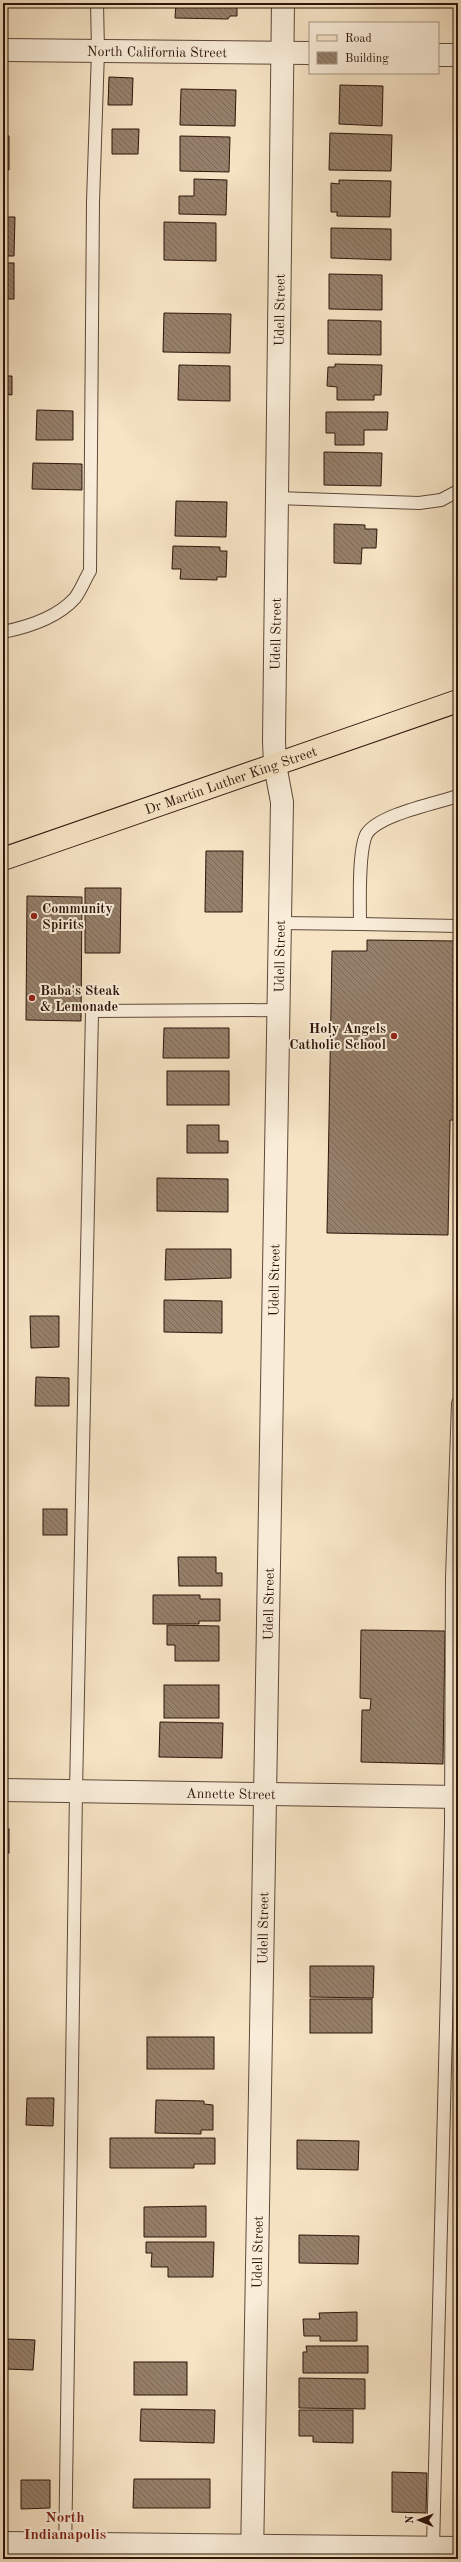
<svg xmlns="http://www.w3.org/2000/svg" width="461" height="2562" viewBox="0 0 461 2562" font-family="'Old Standard TT',serif">
  <style>
    .building { fill: url(#building-back-hatch); stroke: #2d140a }
    .lines { fill: none; stroke-linecap: round; stroke-linejoin: round }
    .service-casing { stroke: #5f4839; stroke-width: 14 }
    .minor-casing { stroke: #5f4839; stroke-width: 24 }
    .primary-casing { stroke: #2d140a; stroke-width: 24 }
    .service { stroke: #f9edd9; stroke-width: 12 }
    .minor { stroke: #f9edd9; stroke-width: 22 }
    .primary { stroke: #f6e4c5; stroke-width: 22 }
    .poi-dot { fill: #8f2418; stroke: #f9edd9; stroke-width: 1.5 }
    .labels { text-anchor: middle; stroke-width: 4; stroke-linejoin: round; paint-order: stroke }
    .street-label { font-size: 14px; fill: #2d140a; stroke: #f9edd9 }
    .poi-label { font-size: 14px; font-weight: bold; fill: #2d140a; stroke: #f9edd9; text-anchor: start }
    .neighbourhood-label { font-size: 15px; font-weight: bold; fill: #7a1f14; stroke: #f9edd9 }
  </style>
  <defs>
    <pattern id="building-back-hatch" width="6" height="6" patternUnits="userSpaceOnUse"><rect width="6" height="6" fill="#96806b"/><path d="M-1 5l2 2M0 0l6 6M5-1l2 2" fill="none" stroke="#7b6856"/></pattern>
  </defs>
  <rect width="100%" height="100%" fill="#f6e4c5"/>
  <filter id="stains"><feTurbulence type="fractalNoise" baseFrequency=".005" numOctaves="4"/><feColorMatrix values="0 0 0 0 .2 0 0 0 0 .09 0 0 0 0 .02 0 0 0 .5 -.17"/></filter>
  <radialGradient id="worn" r=".72"><stop offset=".6" stop-color="#630" stop-opacity="0"/><stop offset="1" stop-color="#630" stop-opacity=".3"/></radialGradient>
  <g class="building">
    <path d="M 176,3 L 237,3 L 237,16 L 230,16 L 228,19 L 175,18 Z"/>
    <path d="M 109,77 L 133,78 L 132,105 L 108,105 Z"/>
    <path d="M 340,85 L 383,86 L 382,126 L 339,124 Z"/>
    <path d="M 181,89 L 236,90 L 235,126 L 180,125 Z"/>
    <path d="M 112,129 L 139,129 L 138,154 L 112,154 Z"/>
    <path d="M 330,133 L 392,135 L 391,171 L 329,170 Z"/>
    <path d="M 3,135 L 9,136 L 9,170 L 3,170 Z"/>
    <path d="M 180,136 L 230,137 L 229,172 L 180,171 Z"/>
    <path d="M 3,179 L 7,179 L 6,210 L 3,210 Z"/>
    <path d="M 194,179 L 227,180 L 226,215 L 179,214 L 179,196 L 194,196 Z"/>
    <path d="M 339,180 L 391,181 L 390,217 L 337,216 L 337,212 L 331,212 L 331,183 L 339,184 Z"/>
    <path d="M 3,217 L 15,217 L 14,256 L 3,256 Z"/>
    <path d="M 164,222 L 216,223 L 216,261 L 164,260 Z"/>
    <path d="M 331,228 L 391,229 L 391,260 L 331,258 Z"/>
    <rect x="3" y="263" width="11" height="36"/>
    <path d="M 329,274 L 382,275 L 382,310 L 329,309 Z"/>
    <path d="M 164,313 L 231,314 L 230,353 L 163,352 Z"/>
    <path d="M 328,320 L 381,321 L 381,355 L 328,354 Z"/>
    <path d="M 3,358 L 6,358 L 6,376 L 12,376 L 12,395 L 3,394 Z"/>
    <path d="M 335,364 L 382,365 L 381,395 L 374,395 L 374,400 L 337,400 L 337,387 L 327,386 L 328,367 L 335,367 Z"/>
    <path d="M 179,365 L 230,366 L 230,401 L 178,400 Z"/>
    <path d="M 3,402 L 5,402 L 4,435 L 3,435 Z"/>
    <path d="M 37,410 L 73,411 L 73,440 L 36,440 Z"/>
    <path d="M 326,412 L 388,412 L 387,430 L 364,430 L 364,445 L 335,445 L 335,433 L 326,433 Z"/>
    <path d="M 324,452 L 382,453 L 381,486 L 324,485 Z"/>
    <path d="M 3,454 L 4,454 L 3,488 Z"/>
    <path d="M 33,463 L 82,464 L 82,490 L 32,489 Z"/>
    <path d="M 176,501 L 227,502 L 226,537 L 175,536 Z"/>
    <path d="M 334,524 L 365,525 L 365,529 L 377,529 L 376,548 L 362,548 L 361,564 L 334,563 Z"/>
    <path d="M 173,546 L 220,547 L 220,551 L 227,551 L 226,577 L 217,577 L 217,580 L 180,579 L 181,569 L 172,569 Z"/>
    <path d="M 206,851 L 243,851 L 242,912 L 205,912 Z"/>
    <path d="M 85,888 L 121,888 L 120,953 L 85,953 Z"/>
    <path d="M 27,896 L 82,897 L 81,1021 L 26,1020 Z"/>
    <path d="M 367,940 L 458,941 L 458,1120 L 450,1120 L 448,1235 L 327,1233 L 332,951 L 367,951 Z"/>
    <path d="M 164,1028 L 229,1028 L 229,1058 L 163,1058 Z"/>
    <rect x="167" y="1071" width="62" height="34"/>
    <path d="M 187,1125 L 219,1125 L 219,1141 L 228,1141 L 228,1153 L 187,1153 Z"/>
    <path d="M 157,1178 L 228,1179 L 228,1212 L 157,1211 Z"/>
    <path d="M 166,1249 L 231,1249 L 231,1278 L 165,1280 Z"/>
    <path d="M 164,1300 L 222,1301 L 222,1333 L 164,1332 Z"/>
    <path d="M 30,1316 L 59,1316 L 59,1347 L 31,1348 Z"/>
    <rect x="3" y="1330" width="2" height="16"/>
    <path d="M 36,1377 L 69,1378 L 69,1406 L 35,1406 Z"/>
    <rect x="3" y="1468" width="1" height="31"/>
    <rect x="43" y="1509" width="24" height="26"/>
    <path d="M 178,1557 L 216,1557 L 216,1573 L 222,1573 L 222,1586 L 179,1586 Z"/>
    <path d="M 153,1595 L 200,1595 L 200,1599 L 220,1599 L 220,1621 L 199,1621 L 199,1624 L 153,1624 Z"/>
    <path d="M 167,1625 L 219,1626 L 219,1661 L 175,1661 L 175,1645 L 167,1645 Z"/>
    <path d="M 361,1630 L 445,1631 L 443,1764 L 361,1762 L 362,1710 L 370,1710 L 371,1699 L 360,1698 Z"/>
    <rect x="164" y="1685" width="55" height="33"/>
    <path d="M 160,1722 L 223,1723 L 222,1758 L 159,1757 Z"/>
    <rect x="3" y="1829" width="6" height="24"/>
    <path d="M 310,1966 L 374,1966 L 373,1998 L 310,1997 Z"/>
    <rect x="310" y="1999" width="62" height="34"/>
    <rect x="147" y="2037" width="67" height="32"/>
    <path d="M 27,2098 L 54,2098 L 53,2126 L 26,2125 Z"/>
    <path d="M 156,2100 L 204,2101 L 204,2104 L 213,2105 L 213,2130 L 201,2130 L 201,2134 L 155,2133 Z"/>
    <path d="M 110,2138 L 215,2138 L 215,2164 L 194,2164 L 194,2168 L 110,2168 Z"/>
    <path d="M 297,2140 L 359,2141 L 358,2170 L 297,2169 Z"/>
    <path d="M 206,2206 L 206,2237 L 144,2237 L 144,2207 Z"/>
    <path d="M 299,2235 L 359,2236 L 358,2264 L 299,2263 Z"/>
    <path d="M 146,2242 L 214,2242 L 213,2277 L 168,2277 L 168,2267 L 151,2267 L 152,2253 L 146,2253 Z"/>
    <path d="M 357,2312 L 357,2341 L 320,2341 L 320,2336 L 304,2336 L 303,2319 L 320,2319 L 319,2313 Z"/>
    <path d="M 7,2339 L 35,2340 L 33,2370 L 6,2369 Z"/>
    <path d="M 306,2346 L 368,2346 L 368,2373 L 303,2373 L 303,2352 L 307,2352 Z"/>
    <rect x="134" y="2362" width="53" height="33"/>
    <path d="M 299,2378 L 365,2379 L 365,2409 L 299,2408 Z"/>
    <path d="M 141,2409 L 215,2410 L 214,2443 L 140,2441 Z"/>
    <path d="M 299,2410 L 353,2410 L 353,2443 L 313,2442 L 313,2436 L 299,2436 Z"/>
    <path d="M 392,2472 L 427,2473 L 426,2513 L 392,2512 Z"/>
    <path d="M 134,2479 L 210,2479 L 210,2508 L 133,2508 Z"/>
    <path d="M 21,2480 L 50,2480 L 50,2508 L 21,2509 Z"/>
  </g>
  <g class="lines">
    <g class="service-casing">
      <g id="service">
        <path d="M 277,498 L 419,503 L 441,500 L 458,491"/>
        <path d="M 3,632 C 28,627 57,618 75,598 C 81,590 85,579 90,571 L 93,202 L 98,51 L 97,3"/>
        <path d="M 280,923 L 360,924 C 360,903 358,853 366,835 C 376,815 437,803 458,796"/>
        <path d="M 360,924 L 458,926"/>
        <path d="M 433,2548 L 451,1826 L 452,1578 L 458,1403"/>
        <path d="M 65,2559 L 76,1791 L 92,1011 L 279,1010"/>
      </g>
    </g>
    <g class="minor-casing">
      <g id="minor">
        <path id="s1" d="M 3,50 L 310,53"/>
        <path d="M 438,55 L 458,55"/>
        <path id="s2" d="M 3,1790 L 458,1797"/>
        <path d="M 3,2543 L 458,2548"/>
        <path id="s3" d="M 252,2559 L 282,802 L 275,765 L 274,741 L 283,3"/>
      </g>
    </g>
    <g class="primary-casing">
      <g id="primary">
        <path id="s4" d="M 3,859 L 458,701"/>
      </g>
    </g>
    <use href="#service" class="service"/>
    <use href="#minor" class="minor"/>
    <use href="#primary" class="primary"/>
  </g>
  <g class="poi-dot">
    <circle cx="34" cy="916" r="4"/>
    <circle cx="32" cy="998" r="4"/>
    <circle cx="394" cy="1036" r="4"/>
  </g>
  <g class="labels">
    <g class="street-label">
      <text dy="5" stroke="none"><textPath href="#s1" startOffset="154">North California Street</textPath></text>
      <text dy="5" stroke="none"><textPath href="#s3" startOffset="2250">Udell Street</textPath></text>
      <text dy="5" stroke="none"><textPath href="#s3" startOffset="1926">Udell Street</textPath></text>
      <text dy="5" stroke="none"><textPath href="#s4" startOffset="241">Dr Martin Luther King Street</textPath></text>
      <text dy="5" stroke="none"><textPath href="#s3" startOffset="1603">Udell Street</textPath></text>
      <text dy="5" stroke="none"><textPath href="#s3" startOffset="1279">Udell Street</textPath></text>
      <text dy="5" stroke="none"><textPath href="#s3" startOffset="955">Udell Street</textPath></text>
      <text dy="5" stroke="none"><textPath href="#s2" startOffset="228">Annette Street</textPath></text>
      <text dy="5" stroke="none"><textPath href="#s3" startOffset="631">Udell Street</textPath></text>
      <text dy="5" stroke="none"><textPath href="#s3" startOffset="307">Udell Street</textPath></text>
    </g>
    <g class="poi-label">
      <text x="42" y="913">Community<tspan x="42" dy="16">Spirits</tspan></text>
      <text x="40" y="995">Baba's Steak<tspan x="40" dy="16">&amp; Lemonade</tspan></text>
      <text x="386" y="1033" text-anchor="end">Holy Angels<tspan x="386" dy="16">Catholic School</tspan></text>
    </g>
    <g class="neighbourhood-label">
      <text x="65" y="2522">North<tspan x="65" dy="17">Indianapolis</tspan></text>
    </g>
  </g>
  <rect width="461" height="2562" fill="none" stroke="#f6e4c5" stroke-width="16"/>
  <rect x="4" y="4" width="453" height="2554" fill="none" stroke="#2d140a" stroke-width="2"/>
  <rect x="8" y="8" width="445" height="2546" fill="none" stroke="#2d140a"/>
  <rect x="309" y="22" width="130" height="52" fill="#f9edd9" stroke="#a79686"/>
  <rect x="317" y="35" width="20" height="6" fill="#f6e4c5" stroke="#a79686"/>
  <text x="345" y="42" font-size="12" fill="#2d140a">Road</text>
  <rect x="317" y="52" width="20" height="12" fill="url(#building-back-hatch)" stroke="#a79686"/>
  <text x="345" y="62" font-size="12" fill="#2d140a">Building</text>
  <g transform="translate(419 2520) rotate(271)" stroke="#f9edd9" stroke-width="3" paint-order="stroke">
  <path d="M0-3L7 15L0 10L-7 15Z" fill="#2d140a"/>
  <text y="-6" font-size="11" font-weight="bold" text-anchor="middle" fill="#2d140a">N</text>
  </g>
  <rect width="100%" height="100%" filter="url(#stains)"/>
  <rect width="100%" height="100%" fill="url(#worn)"/>
</svg>
